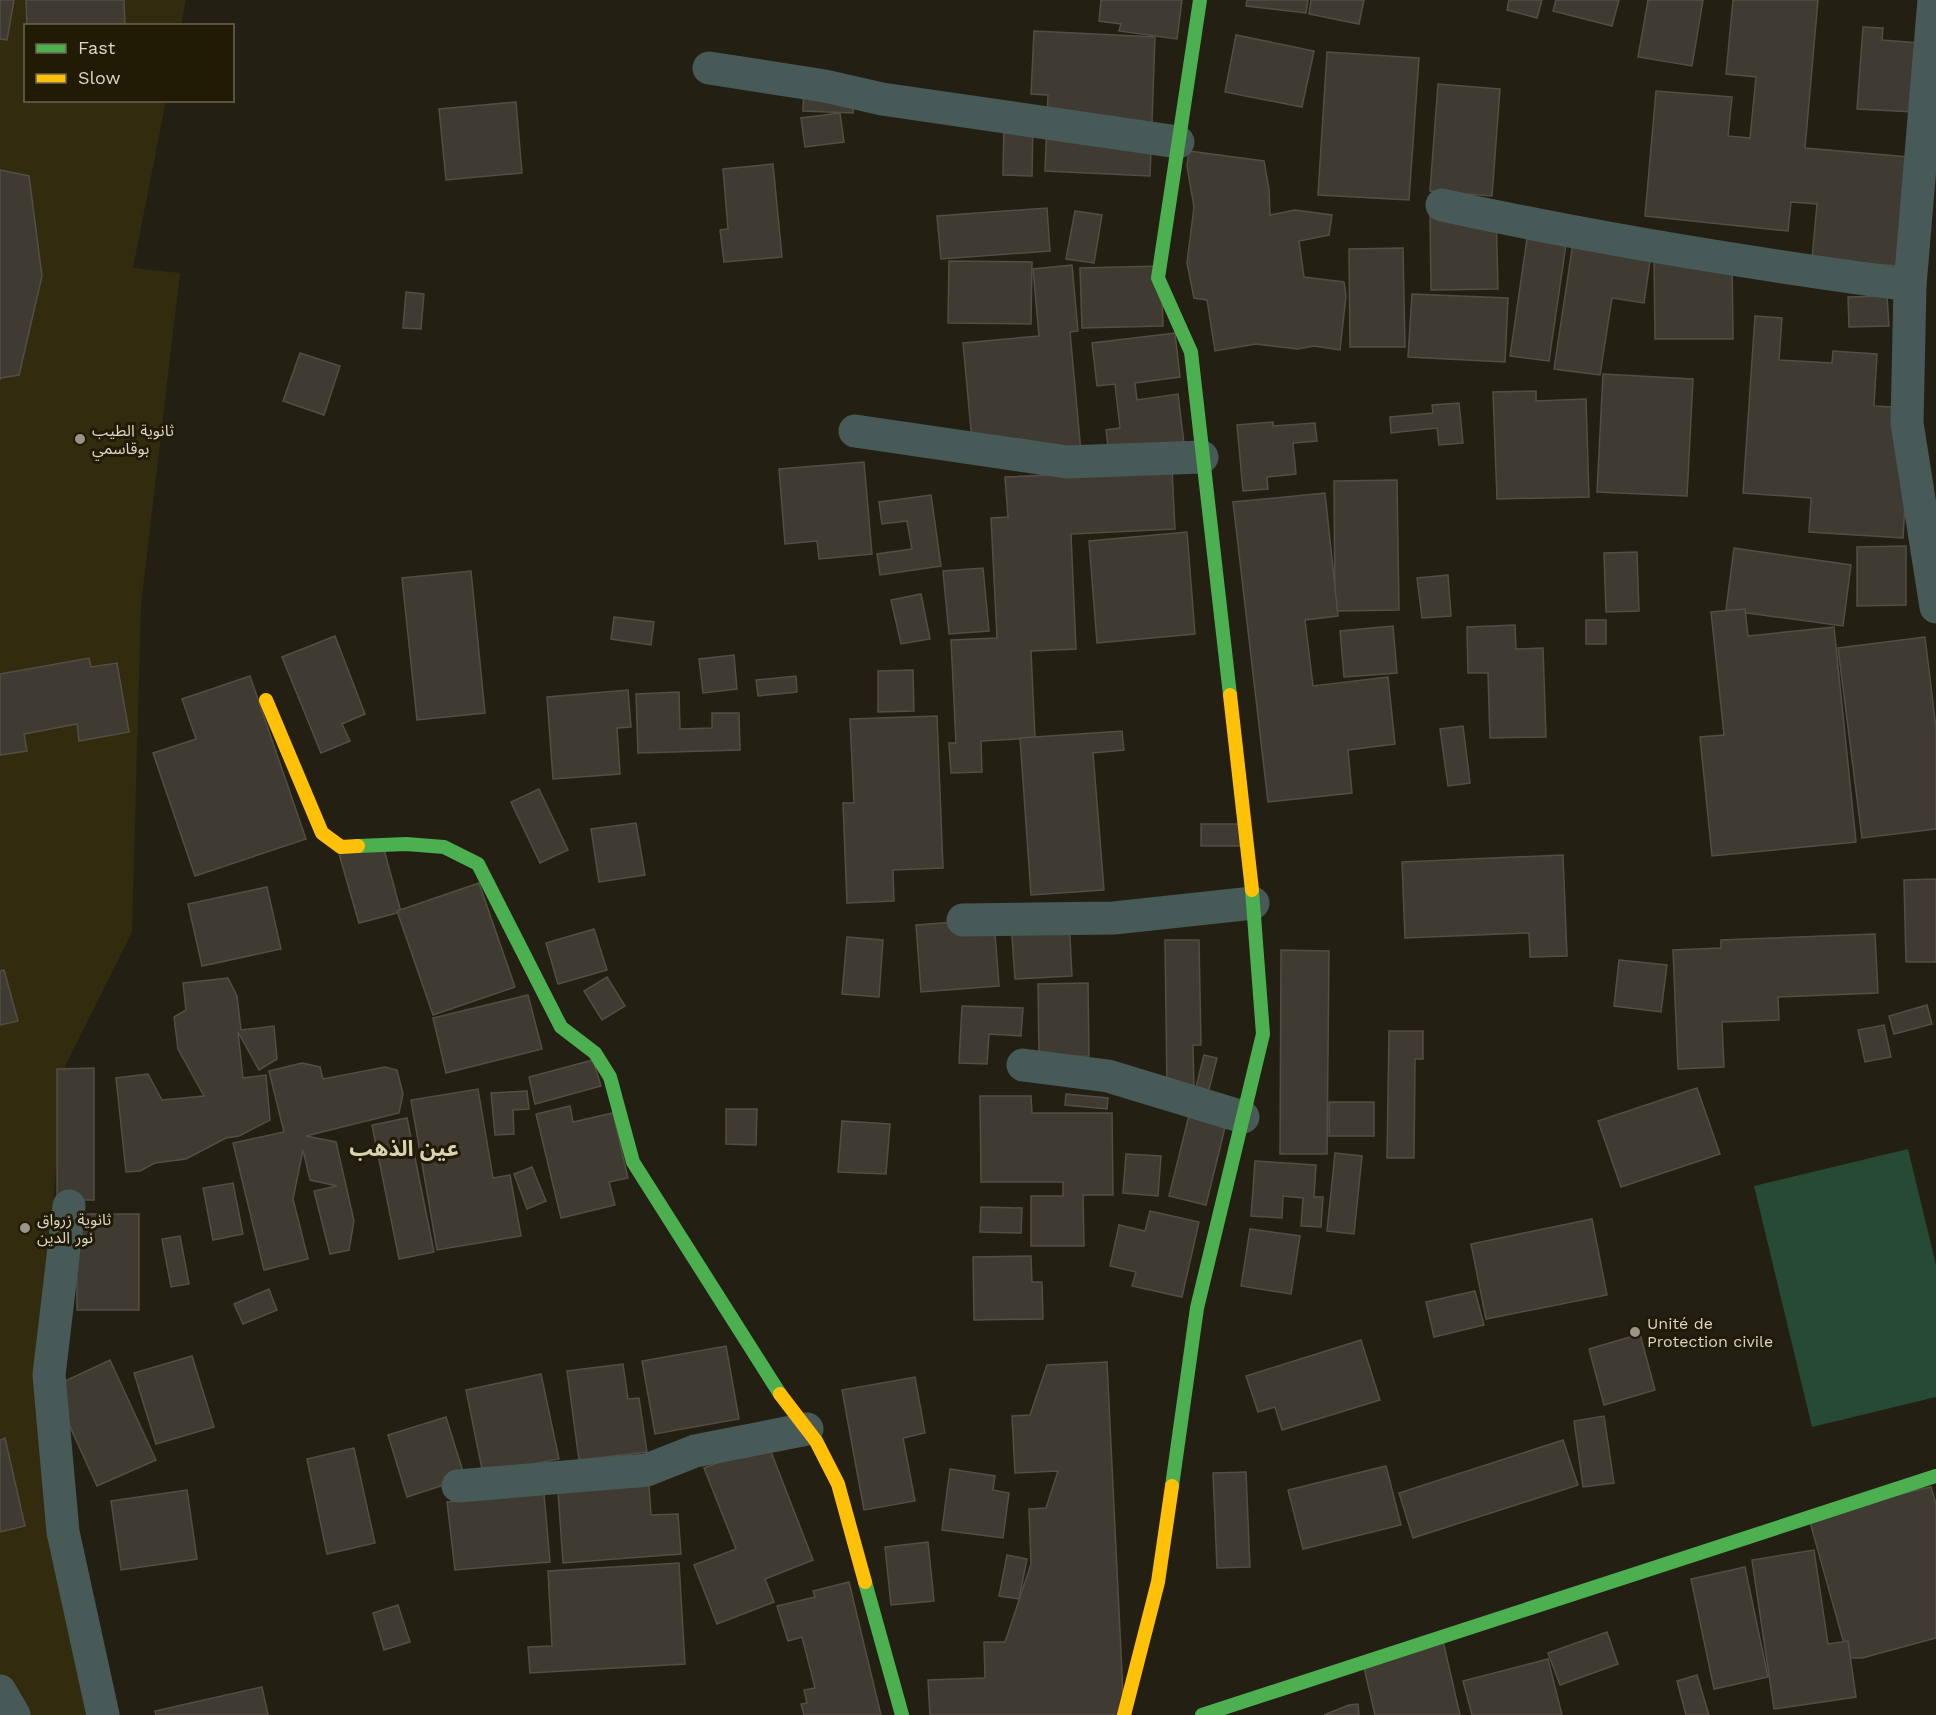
<svg xmlns="http://www.w3.org/2000/svg" width="1936" height="1715" viewBox="0 0 1936 1715" font-family="'Work Sans','Noto Sans Arabic',sans-serif">
  <style>
    .built { fill: #332b0e }
    .green { fill: #264a33 }
    .building { fill: #403b32; stroke: #534e44; stroke-width: 1.5 }
    .lines { fill: none; stroke-linecap: round; stroke-linejoin: round }
    .street { stroke: #475a57; stroke-width: 33 }
    .fast { stroke: #4caf50; stroke-width: 14 }
    .slow { stroke: #ffc107; stroke-width: 14 }
    .poi-dot { fill: #999688; stroke: #211a04; stroke-width: 2 }
    .labels { text-anchor: middle; stroke-width: 6; stroke-linejoin: round; paint-order: stroke }
    .poi-label { font-size: 16px; fill: #d9d5c7; stroke: #211a04; text-anchor: start }
    .district-label { font-size: 22px; font-weight: bold; fill: #dad2b5; stroke: #211a04 }
  </style>
  <rect width="100%" height="100%" fill="#232013"/>
  <path class="built" d="M 0,0 L 186,0 L 181,25 L 26,26 L 26,100 L 166,101 L 133,268 L 180,273 L 141,605 L 132,932 L 66,1064 L 35,1392 L 93,1715 L 0,1715 Z"/>
  <path class="green" d="M 1908,1149 L 1936,1265 L 1936,1397 L 1812,1427 L 1754,1186 Z"/>
  <g class="building">
    <path d="M 0,0 L 14,0 L 7,40 L 0,39 Z"/>
    <path d="M 26,0 L 124,0 L 125,26 L 27,26 Z"/>
    <path d="M 1101,0 L 1182,0 L 1177,39 L 1119,31 L 1121,24 L 1099,21 Z"/>
    <path d="M 1247,0 L 1308,0 L 1306,13 L 1246,6 Z"/>
    <path d="M 1311,0 L 1364,0 L 1359,24 L 1309,14 Z"/>
    <path d="M 1509,0 L 1542,0 L 1537,18 L 1507,10 Z"/>
    <path d="M 1556,0 L 1619,0 L 1612,26 L 1553,11 Z"/>
    <path d="M 1648,0 L 1703,0 L 1692,66 L 1638,57 Z"/>
    <path d="M 1733,0 L 1818,0 L 1805,148 L 1909,157 L 1899,266 L 1812,259 L 1817,204 L 1791,202 L 1788,231 L 1645,216 L 1656,91 L 1732,97 L 1728,136 L 1750,138 L 1756,77 L 1726,74 Z"/>
    <path d="M 1863,27 L 1883,28 L 1882,40 L 1919,43 L 1914,112 L 1857,109 Z"/>
    <path d="M 1034,31 L 1155,37 L 1150,176 L 1045,171 L 1048,95 L 1031,94 Z"/>
    <path d="M 1236,35 L 1314,51 L 1302,107 L 1225,92 Z"/>
    <path d="M 1327,52 L 1419,58 L 1409,200 L 1318,195 Z"/>
    <path d="M 804,80 L 854,82 L 853,113 L 803,111 Z"/>
    <path d="M 1438,84 L 1500,89 L 1492,196 L 1430,191 Z"/>
    <path d="M 516,102 L 522,173 L 446,180 L 439,109 Z"/>
    <path d="M 840,113 L 844,142 L 805,147 L 801,118 Z"/>
    <path d="M 1004,119 L 1033,120 L 1032,176 L 1003,175 Z"/>
    <path d="M 1189,151 L 1264,161 L 1269,189 L 1270,215 L 1295,210 L 1332,215 L 1329,235 L 1299,241 L 1304,277 L 1344,282 L 1346,296 L 1340,350 L 1314,346 L 1298,349 L 1256,344 L 1215,351 L 1207,300 L 1194,298 L 1187,263 L 1194,207 L 1187,166 Z"/>
    <path d="M 773,164 L 782,257 L 724,262 L 720,230 L 728,229 L 723,169 Z"/>
    <path d="M 0,170 L 29,176 L 42,276 L 19,375 L 1,378 L 0,380 Z"/>
    <path d="M 1047,208 L 1050,251 L 941,259 L 937,216 Z"/>
    <path d="M 1496,210 L 1498,289 L 1431,290 L 1430,212 Z"/>
    <path d="M 1075,211 L 1102,215 L 1094,263 L 1066,259 Z"/>
    <path d="M 1529,225 L 1568,231 L 1549,361 L 1510,356 Z"/>
    <path d="M 1574,236 L 1652,247 L 1644,303 L 1612,298 L 1600,375 L 1554,369 Z"/>
    <path d="M 1403,248 L 1405,347 L 1350,347 L 1349,249 Z"/>
    <path d="M 1654,255 L 1732,255 L 1733,339 L 1655,339 Z"/>
    <path d="M 949,261 L 1032,262 L 1031,324 L 948,323 Z"/>
    <path d="M 1072,265 L 1078,331 L 1070,332 L 1081,452 L 974,462 L 963,343 L 1039,336 L 1033,269 Z"/>
    <path d="M 1161,266 L 1163,326 L 1082,328 L 1080,268 Z"/>
    <path d="M 406,292 L 424,294 L 421,329 L 403,328 Z"/>
    <path d="M 1412,294 L 1508,298 L 1505,362 L 1408,357 Z"/>
    <path d="M 1887,296 L 1889,326 L 1849,327 L 1848,297 Z"/>
    <path d="M 1755,316 L 1782,318 L 1779,360 L 1832,363 L 1833,351 L 1877,354 L 1874,406 L 1911,408 L 1903,538 L 1809,532 L 1811,498 L 1743,493 Z"/>
    <path d="M 1175,333 L 1180,377 L 1135,383 L 1137,400 L 1178,394 L 1186,460 L 1111,469 L 1106,430 L 1120,428 L 1115,384 L 1097,386 L 1092,343 Z"/>
    <path d="M 300,353 L 340,366 L 324,415 L 283,401 Z"/>
    <path d="M 1603,374 L 1693,379 L 1687,496 L 1597,492 Z"/>
    <path d="M 1536,391 L 1536,401 L 1586,399 L 1589,497 L 1497,499 L 1493,392 Z"/>
    <path d="M 1459,403 L 1463,443 L 1439,445 L 1437,428 L 1391,433 L 1390,417 L 1433,413 L 1432,405 Z"/>
    <path d="M 1273,422 L 1273,426 L 1315,423 L 1317,441 L 1293,443 L 1296,474 L 1267,477 L 1268,489 L 1243,491 L 1237,425 Z"/>
    <path d="M 864,462 L 872,554 L 819,559 L 817,541 L 785,544 L 779,469 Z"/>
    <path d="M 1172,469 L 1175,529 L 1071,534 L 1076,649 L 1031,651 L 1035,738 L 981,741 L 982,772 L 951,773 L 949,743 L 956,743 L 951,640 L 997,638 L 991,518 L 1008,517 L 1005,477 Z"/>
    <path d="M 1397,480 L 1399,610 L 1335,611 L 1334,481 Z"/>
    <path d="M 1325,493 L 1338,616 L 1305,620 L 1313,686 L 1388,677 L 1395,744 L 1348,750 L 1352,793 L 1268,802 L 1233,502 Z"/>
    <path d="M 931,495 L 941,566 L 880,575 L 877,554 L 912,549 L 907,521 L 882,524 L 879,502 Z"/>
    <path d="M 1187,532 L 1195,634 L 1097,643 L 1089,541 Z"/>
    <path d="M 1906,546 L 1906,605 L 1857,606 L 1857,547 Z"/>
    <path d="M 1734,548 L 1851,565 L 1843,626 L 1726,610 Z"/>
    <path d="M 1637,552 L 1639,611 L 1606,612 L 1604,553 Z"/>
    <path d="M 983,568 L 989,631 L 949,634 L 943,571 Z"/>
    <path d="M 471,571 L 485,713 L 417,720 L 402,578 Z"/>
    <path d="M 1448,575 L 1451,616 L 1422,618 L 1417,578 Z"/>
    <path d="M 921,594 L 930,639 L 901,644 L 891,600 Z"/>
    <path d="M 1745,609 L 1748,636 L 1834,627 L 1856,842 L 1712,856 L 1700,737 L 1724,735 L 1711,612 Z"/>
    <path d="M 614,617 L 654,622 L 651,645 L 611,639 Z"/>
    <rect x="1586" y="620" width="20" height="24"/>
    <path d="M 1515,625 L 1516,649 L 1543,648 L 1546,737 L 1490,738 L 1488,673 L 1468,673 L 1467,627 Z"/>
    <path d="M 1393,626 L 1397,673 L 1344,677 L 1340,631 Z"/>
    <path d="M 335,636 L 365,714 L 342,724 L 350,741 L 321,753 L 282,657 Z"/>
    <path d="M 1925,637 L 1936,728 L 1936,829 L 1862,838 L 1838,648 Z"/>
    <path d="M 734,655 L 737,689 L 703,693 L 699,659 Z"/>
    <path d="M 89,658 L 91,667 L 117,663 L 129,732 L 79,741 L 77,724 L 24,734 L 27,751 L 0,755 L 0,674 Z"/>
    <path d="M 913,670 L 914,711 L 878,712 L 878,671 Z"/>
    <path d="M 250,676 L 306,839 L 195,876 L 153,753 L 196,739 L 182,699 Z"/>
    <path d="M 796,676 L 797,692 L 758,696 L 756,680 Z"/>
    <path d="M 628,690 L 631,727 L 617,728 L 620,774 L 553,779 L 547,697 Z"/>
    <path d="M 679,692 L 680,729 L 712,728 L 712,713 L 739,713 L 740,750 L 638,753 L 636,694 Z"/>
    <path d="M 937,716 L 943,868 L 893,870 L 894,901 L 847,903 L 843,803 L 854,803 L 850,719 Z"/>
    <path d="M 1463,726 L 1470,783 L 1448,786 L 1440,729 Z"/>
    <path d="M 1122,731 L 1124,750 L 1093,753 L 1104,890 L 1031,895 L 1020,738 Z"/>
    <path d="M 539,789 L 568,850 L 540,863 L 511,802 Z"/>
    <path d="M 636,823 L 645,875 L 599,882 L 591,829 Z"/>
    <rect x="1201" y="824" width="39" height="22"/>
    <path d="M 382,842 L 401,912 L 359,923 L 339,854 Z"/>
    <path d="M 1563,855 L 1567,956 L 1530,957 L 1529,933 L 1405,938 L 1402,862 Z"/>
    <path d="M 1936,879 L 1936,962 L 1906,962 L 1904,880 Z"/>
    <path d="M 479,883 L 515,987 L 433,1015 L 397,911 Z"/>
    <path d="M 267,887 L 281,949 L 202,966 L 188,904 Z"/>
    <path d="M 1069,918 L 1072,976 L 1015,979 L 1011,922 Z"/>
    <path d="M 994,919 L 999,986 L 921,992 L 916,925 Z"/>
    <path d="M 594,929 L 607,970 L 558,984 L 546,943 Z"/>
    <path d="M 1875,934 L 1878,993 L 1778,997 L 1779,1020 L 1722,1022 L 1724,1067 L 1678,1069 L 1673,950 L 1721,948 L 1721,940 Z"/>
    <path d="M 847,937 L 883,940 L 879,997 L 842,994 Z"/>
    <path d="M 1165,940 L 1199,940 L 1201,1045 L 1193,1045 L 1194,1088 L 1167,1088 Z"/>
    <path d="M 1281,950 L 1329,951 L 1327,1154 L 1280,1154 Z"/>
    <path d="M 1619,960 L 1667,965 L 1661,1012 L 1614,1006 Z"/>
    <path d="M 4,970 L 18,1021 L 0,1025 L 0,971 Z"/>
    <path d="M 607,977 L 625,1006 L 602,1020 L 584,991 Z"/>
    <path d="M 228,978 L 237,996 L 241,1030 L 274,1026 L 277,1059 L 259,1070 L 238,1032 L 243,1078 L 266,1075 L 270,1120 L 239,1136 L 226,1138 L 186,1159 L 155,1163 L 140,1171 L 126,1172 L 116,1078 L 148,1074 L 162,1100 L 204,1096 L 178,1049 L 174,1017 L 186,1010 L 183,983 Z"/>
    <path d="M 1088,983 L 1089,1056 L 1039,1057 L 1038,984 Z"/>
    <path d="M 528,995 L 542,1049 L 446,1073 L 433,1018 Z"/>
    <path d="M 1927,1005 L 1932,1024 L 1894,1034 L 1889,1016 Z"/>
    <path d="M 962,1006 L 1023,1008 L 1021,1036 L 989,1034 L 987,1064 L 959,1063 Z"/>
    <path d="M 1884,1025 L 1891,1057 L 1865,1062 L 1858,1030 Z"/>
    <path d="M 1389,1031 L 1423,1031 L 1423,1059 L 1415,1059 L 1414,1158 L 1387,1158 Z"/>
    <path d="M 1204,1055 L 1217,1058 L 1207,1097 L 1231,1103 L 1206,1205 L 1169,1196 Z"/>
    <path d="M 593,1060 L 601,1086 L 535,1104 L 529,1077 Z"/>
    <path d="M 302,1063 L 320,1067 L 323,1079 L 385,1067 L 397,1070 L 403,1094 L 399,1113 L 306,1136 L 336,1142 L 354,1221 L 349,1250 L 330,1254 L 314,1191 L 337,1186 L 310,1180 L 303,1150 L 293,1199 L 308,1259 L 264,1270 L 233,1143 L 284,1132 L 269,1071 Z"/>
    <path d="M 94,1068 L 94,1200 L 57,1200 L 57,1069 Z"/>
    <path d="M 1697,1088 L 1720,1154 L 1621,1187 L 1598,1121 Z"/>
    <path d="M 478,1089 L 493,1178 L 510,1175 L 521,1236 L 437,1250 L 411,1100 Z"/>
    <path d="M 527,1091 L 529,1109 L 513,1110 L 514,1134 L 495,1135 L 491,1093 Z"/>
    <path d="M 1066,1094 L 1108,1098 L 1107,1109 L 1065,1105 Z"/>
    <path d="M 980,1096 L 1031,1096 L 1032,1113 L 1112,1113 L 1113,1195 L 1083,1195 L 1084,1246 L 1031,1246 L 1031,1196 L 1063,1196 L 1063,1182 L 981,1182 Z"/>
    <rect x="1329" y="1102" width="45" height="34"/>
    <path d="M 570,1106 L 573,1122 L 613,1113 L 628,1178 L 609,1182 L 615,1205 L 561,1218 L 536,1114 Z"/>
    <path d="M 726,1109 L 757,1109 L 756,1145 L 726,1144 Z"/>
    <path d="M 407,1118 L 434,1252 L 399,1259 L 372,1125 Z"/>
    <path d="M 842,1121 L 890,1124 L 886,1174 L 838,1172 Z"/>
    <path d="M 1335,1153 L 1362,1156 L 1354,1234 L 1327,1231 Z"/>
    <path d="M 1126,1154 L 1161,1156 L 1158,1196 L 1123,1193 Z"/>
    <path d="M 1255,1161 L 1316,1165 L 1314,1197 L 1323,1197 L 1321,1227 L 1301,1226 L 1303,1198 L 1283,1196 L 1282,1218 L 1251,1216 Z"/>
    <path d="M 532,1167 L 546,1201 L 527,1209 L 514,1174 Z"/>
    <path d="M 233,1183 L 243,1234 L 213,1240 L 203,1188 Z"/>
    <path d="M 981,1207 L 1022,1208 L 1021,1233 L 980,1232 Z"/>
    <path d="M 1150,1211 L 1199,1222 L 1182,1297 L 1132,1286 L 1136,1272 L 1110,1266 L 1119,1225 L 1145,1231 Z"/>
    <rect x="77" y="1214" width="62" height="96"/>
    <path d="M 1592,1219 L 1607,1295 L 1486,1319 L 1471,1244 Z"/>
    <path d="M 1250,1229 L 1300,1236 L 1291,1294 L 1241,1286 Z"/>
    <path d="M 180,1236 L 189,1284 L 171,1287 L 162,1239 Z"/>
    <path d="M 1031,1256 L 1032,1282 L 1042,1282 L 1043,1319 L 974,1320 L 973,1257 Z"/>
    <path d="M 269,1289 L 277,1310 L 243,1324 L 234,1304 Z"/>
    <path d="M 1475,1291 L 1484,1325 L 1434,1337 L 1426,1302 Z"/>
    <path d="M 1640,1334 L 1655,1390 L 1604,1405 L 1589,1349 Z"/>
    <path d="M 1361,1340 L 1380,1400 L 1282,1430 L 1275,1407 L 1258,1412 L 1246,1376 Z"/>
    <path d="M 726,1346 L 739,1419 L 655,1434 L 642,1361 Z"/>
    <path d="M 192,1356 L 214,1427 L 156,1444 L 134,1373 Z"/>
    <path d="M 110,1360 L 156,1460 L 97,1486 L 52,1387 Z"/>
    <path d="M 1107,1362 L 1124,1715 L 930,1715 L 928,1680 L 985,1678 L 984,1642 L 1005,1642 L 1031,1564 L 1029,1509 L 1046,1508 L 1058,1471 L 1015,1473 L 1012,1416 L 1030,1415 L 1047,1365 Z"/>
    <path d="M 623,1364 L 628,1399 L 639,1398 L 647,1452 L 579,1460 L 567,1371 Z"/>
    <path d="M 541,1374 L 559,1459 L 483,1474 L 466,1390 Z"/>
    <path d="M 915,1377 L 925,1433 L 903,1438 L 915,1501 L 864,1510 L 842,1390 Z"/>
    <path d="M 1604,1416 L 1614,1483 L 1583,1487 L 1574,1421 Z"/>
    <path d="M 446,1417 L 465,1478 L 407,1497 L 388,1435 Z"/>
    <path d="M 5,1438 L 25,1526 L 0,1532 L 0,1440 Z"/>
    <path d="M 1563,1440 L 1578,1485 L 1413,1538 L 1399,1493 Z"/>
    <path d="M 768,1444 L 813,1560 L 765,1579 L 774,1602 L 717,1624 L 694,1565 L 736,1549 L 704,1468 Z"/>
    <path d="M 354,1448 L 375,1543 L 327,1554 L 307,1459 Z"/>
    <path d="M 1386,1466 L 1401,1525 L 1303,1549 L 1288,1490 Z"/>
    <path d="M 950,1469 L 995,1476 L 993,1490 L 1009,1493 L 1003,1538 L 942,1530 Z"/>
    <path d="M 1246,1472 L 1250,1567 L 1217,1568 L 1213,1473 Z"/>
    <path d="M 649,1486 L 651,1515 L 678,1514 L 681,1554 L 563,1563 L 558,1492 Z"/>
    <path d="M 1931,1487 L 1936,1504 L 1936,1638 L 1862,1658 L 1848,1658 L 1808,1515 Z"/>
    <path d="M 187,1490 L 197,1559 L 121,1570 L 111,1501 Z"/>
    <path d="M 544,1494 L 550,1562 L 455,1570 L 447,1502 Z"/>
    <path d="M 928,1542 L 934,1601 L 891,1605 L 885,1547 Z"/>
    <path d="M 1814,1550 L 1828,1644 L 1848,1641 L 1856,1697 L 1774,1709 L 1752,1560 Z"/>
    <path d="M 1007,1555 L 1027,1559 L 1019,1599 L 999,1596 Z"/>
    <path d="M 679,1563 L 685,1664 L 530,1673 L 528,1647 L 552,1646 L 548,1571 Z"/>
    <path d="M 1745,1567 L 1768,1677 L 1714,1689 L 1691,1579 Z"/>
    <path d="M 849,1582 L 881,1715 L 804,1715 L 801,1704 L 807,1703 L 804,1690 L 815,1688 L 802,1637 L 788,1641 L 777,1606 L 815,1597 L 813,1591 Z"/>
    <path d="M 398,1605 L 410,1642 L 384,1650 L 373,1613 Z"/>
    <path d="M 1607,1632 L 1618,1664 L 1560,1685 L 1548,1653 Z"/>
    <path d="M 1443,1641 L 1460,1715 L 1375,1715 L 1362,1659 Z"/>
    <path d="M 1548,1659 L 1562,1715 L 1472,1715 L 1463,1681 Z"/>
    <path d="M 1697,1675 L 1709,1715 L 1686,1715 L 1677,1681 Z"/>
    <path d="M 262,1687 L 268,1715 L 156,1715 L 155,1711 Z"/>
    <path d="M 1358,1704 L 1359,1715 L 1324,1715 L 1349,1705 Z"/>
  </g>
  <g class="lines">
    <g class="street">
      <path d="M 1934,0 L 1910,285 L 1907,423 L 1936,607"/>
      <path d="M 709,68 L 825,86 L 882,99 L 1178,142"/>
      <path d="M 1442,205 C 1597,239 1753,264 1910,285"/>
      <path d="M 855,431 L 1067,462 L 1202,457"/>
      <path d="M 963,920 L 1114,918 L 1253,903"/>
      <path d="M 1023,1065 L 1108,1076 L 1243,1117"/>
      <path d="M 69,1206 L 49,1375 L 63,1532 L 103,1715"/>
      <path d="M 458,1486 L 647,1470 L 695,1451 L 807,1429"/>
      <path d="M 0,1691 L 14,1715"/>
    </g>
    <g class="fast">
      <path d="M 1200,0 L 1158,278 L 1191,352 L 1230,695"/>
      <path d="M 358,846 L 406,844 L 444,847 L 478,864 L 561,1027 L 595,1053 L 610,1077 L 633,1162 L 780,1394"/>
      <path d="M 1172,1486 L 1197,1308 L 1263,1034 L 1252,890"/>
      <path d="M 865,1582 L 902,1715"/>
      <path d="M 1202,1715 L 1936,1476"/>
    </g>
    <g class="slow">
      <path d="M 1230,695 L 1252,890"/>
      <path d="M 266,700 L 322,833 L 341,847 L 358,846"/>
      <path d="M 780,1394 L 816,1441 L 838,1484 L 865,1582"/>
      <path d="M 1124,1715 L 1158,1582 L 1172,1486"/>
    </g>
  </g>
  <g class="poi-dot">
    <circle cx="80" cy="439" r="6"/>
    <circle cx="25" cy="1228" r="6"/>
    <circle cx="1635" cy="1332" r="6"/>
  </g>
  <g class="labels">
    <g class="poi-label">
      <text x="92" y="436">ثانوية الطيب<tspan x="92" dy="18">بوقاسمي</tspan></text>
      <text x="37" y="1225">ثانوية زرواق<tspan x="37" dy="18">نور الدين</tspan></text>
      <text x="1647" y="1329">Unité de<tspan x="1647" dy="18">Protection civile</tspan></text>
    </g>
    <g class="district-label">
      <text x="404" y="1156">عين الذهب</text>
    </g>
  </g>
  <rect x="24" y="24" width="210" height="78" fill="#211a04" stroke="#6b6552" stroke-width="1.5"/>
  <rect x="36" y="44" width="30" height="9" fill="#4caf50" stroke="#6b6552" stroke-width="1.5"/>
  <text x="78" y="54" font-size="18" fill="#d9d5c7">Fast</text>
  <rect x="36" y="74" width="30" height="9" fill="#ffc107" stroke="#6b6552" stroke-width="1.5"/>
  <text x="78" y="84" font-size="18" fill="#d9d5c7">Slow</text>
</svg>
